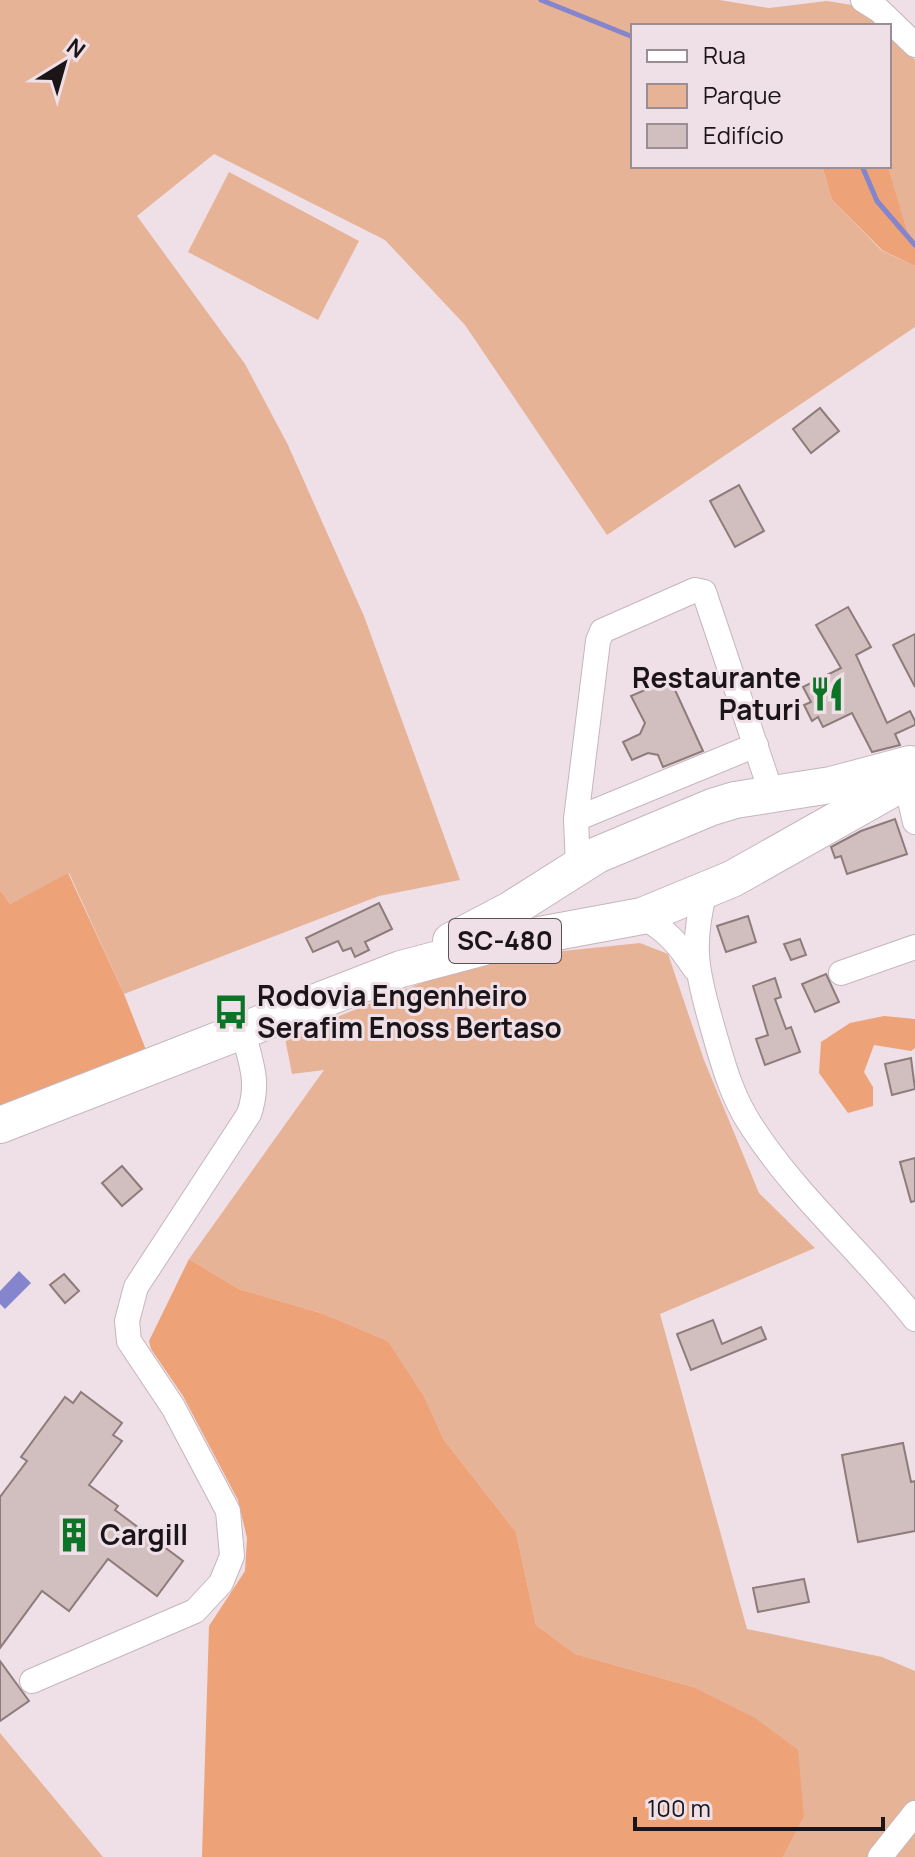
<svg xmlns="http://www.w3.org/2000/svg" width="915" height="1857" viewBox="0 0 915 1857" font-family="Manrope,sans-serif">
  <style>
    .green { fill: #e7b397 }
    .forest { fill: #eda278 }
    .water { fill: #8485cc }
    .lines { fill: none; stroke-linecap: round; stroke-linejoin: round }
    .stream { stroke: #8485cc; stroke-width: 5 }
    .building { fill: #d1bebe; stroke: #8d7c7b; stroke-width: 2 }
    .minor-casing { stroke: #c5b5bc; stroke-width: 26 }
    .highway-casing { stroke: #c5b5bc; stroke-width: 38 }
    .minor { stroke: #fff; stroke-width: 24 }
    .highway { stroke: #fff; stroke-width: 36 }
    .labels { text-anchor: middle; stroke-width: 6; stroke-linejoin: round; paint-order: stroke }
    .shield { fill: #efdfe7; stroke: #5b5256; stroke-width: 2 }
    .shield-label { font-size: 26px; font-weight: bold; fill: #1b1518 }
    .poi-label { font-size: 28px; font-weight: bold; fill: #1b1518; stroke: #efdfe7; text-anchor: start }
  </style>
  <rect width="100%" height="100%" fill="#efdfe7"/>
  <g class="green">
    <path d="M 0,0 L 719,0 L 769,8 L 827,1 L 858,6 L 880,26 L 633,26 L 633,166 L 822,166 L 832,200 L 881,250 L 915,266 L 915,327 L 607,535 L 465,325 L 385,240 L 214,154 L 137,216 L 245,364 L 288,445 L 364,616 L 460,880 L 379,896 L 124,994 L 69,873 L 10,904 L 0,890 Z"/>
    <path d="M 889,34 L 915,60 L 915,245 L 910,242 L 888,166 Z"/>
    <path d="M 229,172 L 359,241 L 318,320 L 188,252 Z"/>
    <path d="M 640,943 L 668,954 L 704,1060 L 759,1193 L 815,1248 L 660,1314 L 747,1629 L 882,1657 L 915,1671 L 915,1857 L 783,1857 L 804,1817 L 693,1687 L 575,1654 L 536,1625 L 516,1532 L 444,1440 L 424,1396 L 388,1341 L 324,1314 L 239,1289 L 189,1259 L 324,1070 L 292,1074 L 285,1038 L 478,960 Z"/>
    <path d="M 0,1733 L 103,1857 L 0,1857 Z"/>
  </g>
  <g class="forest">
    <path d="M 822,166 L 888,166 L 910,241 L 915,245 L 915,266 L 882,250 L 832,200 Z"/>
    <path d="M 68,873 L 124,994 L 148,1055 L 0,1110 L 0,890 L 10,904 Z"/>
    <path d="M 884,1016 L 915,1019 L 915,1048 L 911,1051 L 874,1045 L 864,1072 L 873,1087 L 873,1106 L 848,1113 L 819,1073 L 821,1042 L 850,1023 Z"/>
    <path d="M 189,1259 L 239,1289 L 324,1314 L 388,1341 L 424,1396 L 444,1440 L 516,1532 L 536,1625 L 575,1654 L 693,1687 L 755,1718 L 798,1750 L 804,1817 L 783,1857 L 202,1857 L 209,1626 L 245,1571 L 247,1538 L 238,1500 L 183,1396 L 151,1349 L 149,1341 Z"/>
  </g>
  <path class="water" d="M 19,1271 L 31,1283 L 5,1309 L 0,1304 L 0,1291 Z"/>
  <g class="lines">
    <g class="stream">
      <path d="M 541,0 L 633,37"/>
      <path d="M 862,166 L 877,201 L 915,245"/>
    </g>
  </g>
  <g class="building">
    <path d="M 820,408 L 839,431 L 811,453 L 793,429 Z"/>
    <path d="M 739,485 L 764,531 L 735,547 L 710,501 Z"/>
    <path d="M 848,607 L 871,647 L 856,655 L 887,723 L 910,711 L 915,721 L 915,725 L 895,734 L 900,745 L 872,752 L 852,713 L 823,727 L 818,717 L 812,721 L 804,705 L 811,702 L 803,687 L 841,668 L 816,625 Z"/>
    <path d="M 915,634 L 915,687 L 893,645 Z"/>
    <path d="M 670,679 L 703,751 L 663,767 L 658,755 L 648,753 L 632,760 L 623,742 L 640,734 L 645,723 L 631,696 Z"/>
    <path d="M 895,819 L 907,854 L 847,874 L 841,856 L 835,858 L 831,847 L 861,831 Z"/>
    <path d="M 379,903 L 392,929 L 365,942 L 369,950 L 355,957 L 351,948 L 343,951 L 338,941 L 313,952 L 306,938 Z"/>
    <path d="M 748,916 L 756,942 L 726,952 L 717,926 Z"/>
    <path d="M 800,939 L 806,955 L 791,960 L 784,944 Z"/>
    <path d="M 826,974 L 839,1002 L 815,1012 L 802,984 Z"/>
    <path d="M 775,978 L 781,997 L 775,999 L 786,1029 L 791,1027 L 800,1052 L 765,1065 L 756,1039 L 768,1035 L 753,986 Z"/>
    <path d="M 911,1058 L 915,1089 L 892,1095 L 885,1064 Z"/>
    <path d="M 915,1158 L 915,1201 L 911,1202 L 900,1162 Z"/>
    <path d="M 122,1166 L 142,1189 L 122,1206 L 102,1183 Z"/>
    <path d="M 64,1274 L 79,1291 L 65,1303 L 50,1285 Z"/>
    <path d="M 713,1320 L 722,1344 L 761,1327 L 766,1339 L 691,1370 L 677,1334 Z"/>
    <path d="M 81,1392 L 122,1423 L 113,1435 L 122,1441 L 89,1485 L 118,1506 L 115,1510 L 183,1561 L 157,1596 L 108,1559 L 69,1611 L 42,1591 L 0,1648 L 0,1497 L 27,1461 L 21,1457 L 65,1397 L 73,1403 Z"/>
    <path d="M 903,1443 L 911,1482 L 915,1481 L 915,1531 L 858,1542 L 842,1455 Z"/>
    <path d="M 804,1579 L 809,1602 L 758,1612 L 753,1588 Z"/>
    <path d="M 0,1661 L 29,1701 L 0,1721 Z"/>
  </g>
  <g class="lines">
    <g class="minor-casing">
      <g id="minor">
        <path d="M 863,0 L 879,10 L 915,45"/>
        <path d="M 906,783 L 915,822"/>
        <path d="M 576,819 L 756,745"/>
        <path d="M 578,867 L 576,819 L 598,641 L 602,631 L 695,590 L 704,592 L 772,795"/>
        <path d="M 705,891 C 691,945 696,969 711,1022 C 721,1057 730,1093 750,1124 C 796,1196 862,1252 915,1319"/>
        <path d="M 642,916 C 668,932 678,943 695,969"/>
        <path d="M 841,973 L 915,947"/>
        <path d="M 32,1681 L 195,1611 L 221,1583 L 232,1556 L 228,1511 L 173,1407 L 129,1341 L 127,1321 L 136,1287 L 249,1114 C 260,1082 251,1063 243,1032"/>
        <path d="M 880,1857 L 915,1813"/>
      </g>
    </g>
    <g class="highway-casing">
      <g id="highway">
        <path d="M 451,941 L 510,910 L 597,855 L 712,807 L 735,800 L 831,785 L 910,764"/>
        <path d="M 0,1125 L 401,969 L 507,941 L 642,916 L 732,879 L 915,776"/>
      </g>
    </g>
    <use href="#minor" class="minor"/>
    <use href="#highway" class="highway"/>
  </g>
  <defs>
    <g id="restaurant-bare" transform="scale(2.76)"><path d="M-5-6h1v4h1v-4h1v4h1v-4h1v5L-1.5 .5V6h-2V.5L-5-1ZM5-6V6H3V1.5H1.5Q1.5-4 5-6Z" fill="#0b7426" stroke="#efdfe7" stroke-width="2.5" paint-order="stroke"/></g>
    <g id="bus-bare" transform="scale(2.76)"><path d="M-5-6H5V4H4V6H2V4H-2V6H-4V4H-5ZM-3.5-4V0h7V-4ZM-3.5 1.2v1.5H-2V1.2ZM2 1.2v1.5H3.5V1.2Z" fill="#0b7426" stroke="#efdfe7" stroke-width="2.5" paint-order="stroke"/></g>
    <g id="building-bare" transform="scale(2.76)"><path d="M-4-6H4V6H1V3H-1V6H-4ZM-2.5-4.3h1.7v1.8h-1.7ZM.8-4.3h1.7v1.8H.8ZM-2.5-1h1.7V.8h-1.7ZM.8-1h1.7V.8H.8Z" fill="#0b7426" stroke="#efdfe7" stroke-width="2.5" paint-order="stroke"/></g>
  </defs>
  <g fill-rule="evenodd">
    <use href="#restaurant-bare" x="827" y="694"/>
    <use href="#bus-bare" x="231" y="1012"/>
    <use href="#building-bare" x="74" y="1535"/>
  </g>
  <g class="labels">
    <rect class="shield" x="449" y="919" width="112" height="44" rx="6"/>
    <g class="shield-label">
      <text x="505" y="950">SC-480</text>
    </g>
    <g class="poi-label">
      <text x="801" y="688" text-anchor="end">Restaurante<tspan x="801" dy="32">Paturi</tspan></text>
      <text x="257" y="1006">Rodovia Engenheiro<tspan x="257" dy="32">Serafim Enoss Bertaso</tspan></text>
      <text x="100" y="1545">Cargill</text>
    </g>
  </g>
  <rect x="631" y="24" width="260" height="144" fill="#efdfe7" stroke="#9a8e94" stroke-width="2"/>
  <rect x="647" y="50" width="40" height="12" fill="#ffffff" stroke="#9a8e94" stroke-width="2"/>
  <text x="703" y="64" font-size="24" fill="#1b1518">Rua</text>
  <rect x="647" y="84" width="40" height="24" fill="#e7b397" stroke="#9a8e94" stroke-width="2"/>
  <text x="703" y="104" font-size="24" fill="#1b1518">Parque</text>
  <rect x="647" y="124" width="40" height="24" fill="#d1bebe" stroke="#9a8e94" stroke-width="2"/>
  <text x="703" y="144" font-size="24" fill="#1b1518">Edifício</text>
  <g transform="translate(64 64) rotate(37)" stroke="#efdfe7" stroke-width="6" paint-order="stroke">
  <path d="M0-6L14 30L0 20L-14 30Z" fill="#1b1518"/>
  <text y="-12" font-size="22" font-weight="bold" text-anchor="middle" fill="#1b1518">N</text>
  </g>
  <path d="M635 1817v12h248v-12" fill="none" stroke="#1b1518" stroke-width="4"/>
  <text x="647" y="1817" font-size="24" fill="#1b1518" stroke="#efdfe7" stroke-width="6" paint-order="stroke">100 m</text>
</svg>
